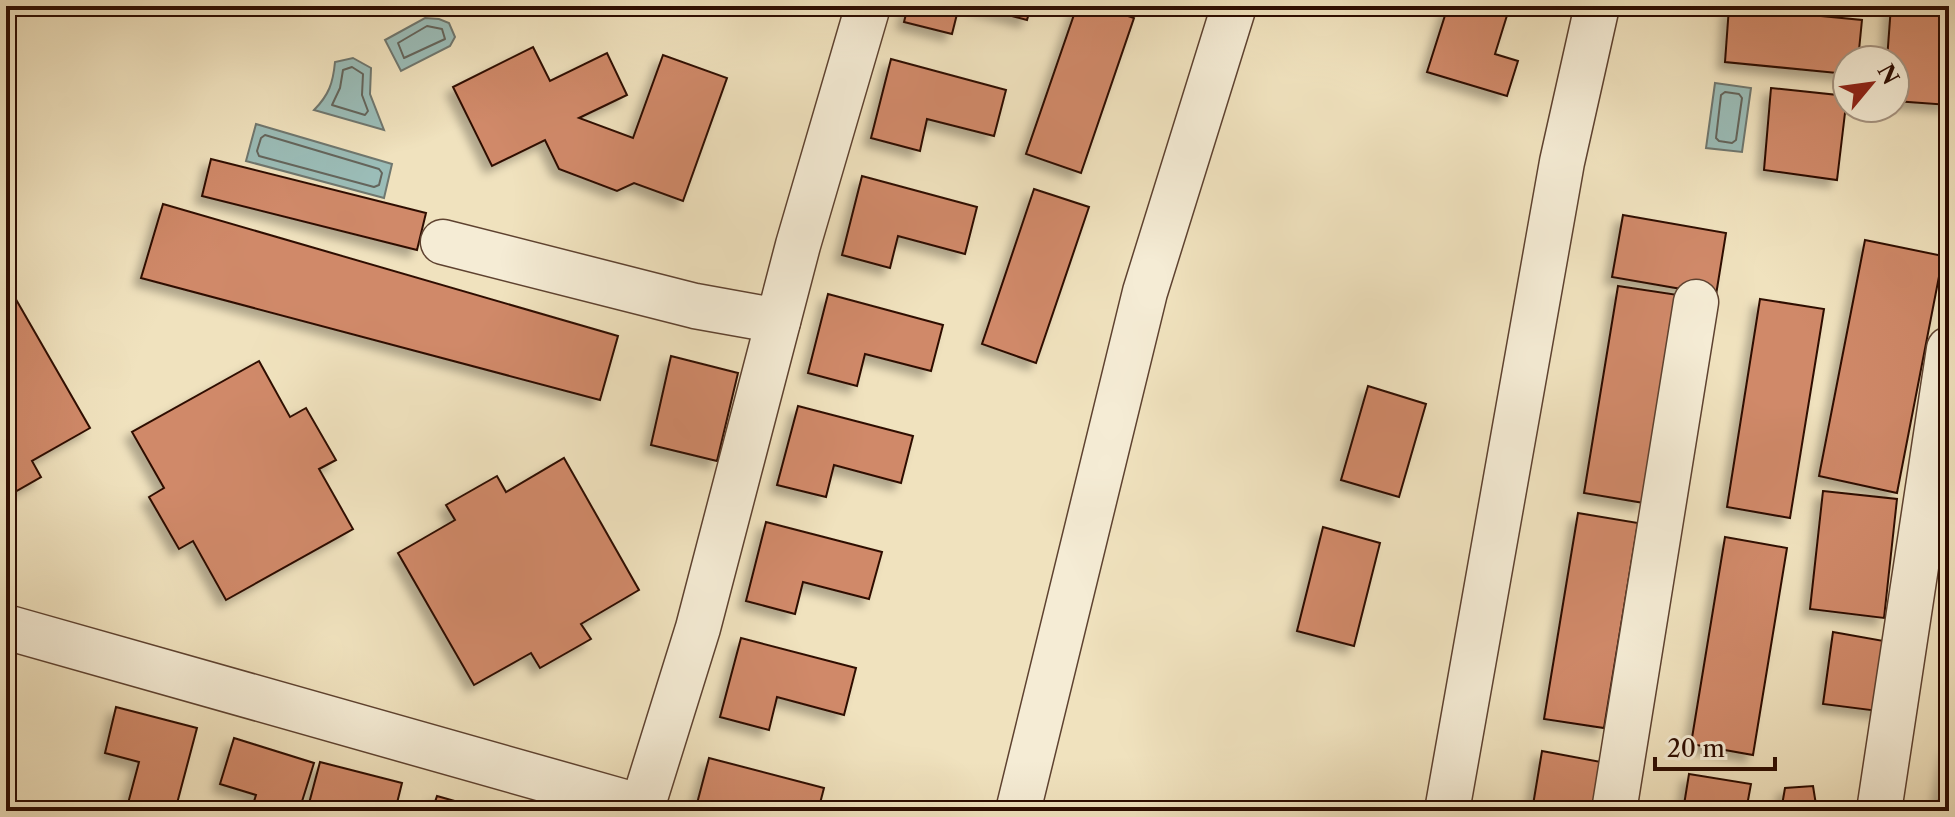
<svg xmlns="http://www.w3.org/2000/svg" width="1955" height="817" viewBox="0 0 1955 817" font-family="'Libre Caslon Text',serif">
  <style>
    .water { fill: #9bbdb8; stroke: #6f776f; stroke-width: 2 }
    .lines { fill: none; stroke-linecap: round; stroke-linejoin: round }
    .shore { stroke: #64655c; stroke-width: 2 }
    .building { fill: #d08969; stroke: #2e0d01; stroke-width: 2; filter: url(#shadow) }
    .minor-casing { stroke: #5e4230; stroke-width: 47 }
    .minor { stroke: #f5ecd5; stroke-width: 44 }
  </style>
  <defs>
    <filter id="shadow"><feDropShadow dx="-7" dy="7" stdDeviation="4" flood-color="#0004"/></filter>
  </defs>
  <rect width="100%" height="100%" fill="#f0e2be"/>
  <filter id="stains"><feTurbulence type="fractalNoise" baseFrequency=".0025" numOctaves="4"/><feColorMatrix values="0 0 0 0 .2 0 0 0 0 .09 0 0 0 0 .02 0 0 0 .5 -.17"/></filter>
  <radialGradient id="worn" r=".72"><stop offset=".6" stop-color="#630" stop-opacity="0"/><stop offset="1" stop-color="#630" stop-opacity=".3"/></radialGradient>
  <g class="water">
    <path d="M 425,18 L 439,19 L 449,23 L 455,37 L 450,46 L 401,71 L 385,40 Z"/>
    <path d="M 353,58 L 371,68 L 370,94 L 384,130 L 314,110 C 329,95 333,83 335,62 Z"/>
    <path d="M 1715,83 L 1751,88 L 1742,152 L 1706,148 Z"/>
    <path d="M 256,124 L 392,164 L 384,198 L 246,161 Z"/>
  </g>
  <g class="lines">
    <g class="shore">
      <path d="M 427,26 L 442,29 L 445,39 L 404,58 L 398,43 Z"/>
      <path d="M 352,67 L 363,74 L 362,95 L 368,111 L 365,115 L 332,105 L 340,88 L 343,70 Z"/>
      <path d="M 1725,92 L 1739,94 L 1742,98 L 1736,140 L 1732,143 L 1719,141 L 1716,138 L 1721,95 Z"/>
      <path d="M 265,135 L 379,169 L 382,173 L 379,185 L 374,187 L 259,156 L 257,151 L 261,138 Z"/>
    </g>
  </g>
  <g class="building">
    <path d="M 908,6 L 959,6 L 952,34 L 904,22 Z"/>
    <path d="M 974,6 L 1031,6 L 1027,20 Z"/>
    <path d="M 1077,6 L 1099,6 L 1134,18 L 1081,173 L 1026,154 Z"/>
    <path d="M 1448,6 L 1498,6 L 1509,9 L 1495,54 L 1518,61 L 1507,96 L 1427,72 Z"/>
    <path d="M 1891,6 L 1949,6 L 1949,105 L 1895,101 L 1895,60 L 1887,60 Z"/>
    <path d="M 1729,7 L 1862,20 L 1858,60 L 1847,60 L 1847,74 L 1725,62 Z"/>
    <path d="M 533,47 L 550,81 L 607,53 L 627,95 L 579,118 L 633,138 L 663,55 L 727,78 L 683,201 L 634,183 L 617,191 L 559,169 L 545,140 L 492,166 L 453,87 Z"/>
    <path d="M 891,59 L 1006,90 L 994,136 L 927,119 L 920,151 L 871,138 Z"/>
    <path d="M 1771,88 L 1847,96 L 1837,180 L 1764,170 Z"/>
    <path d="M 211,159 L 426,213 L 417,250 L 202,196 Z"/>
    <path d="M 862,176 L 977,207 L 965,254 L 898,236 L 890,268 L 842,255 Z"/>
    <path d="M 1034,189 L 1089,207 L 1036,363 L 982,344 Z"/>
    <path d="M 163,204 L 618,336 L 600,400 L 141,278 Z"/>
    <path d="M 1623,215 L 1726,233 L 1716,295 L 1612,277 Z"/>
    <path d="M 1865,240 L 1943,256 L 1897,493 L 1819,476 Z"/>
    <path d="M 1618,286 L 1678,295 L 1644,503 L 1584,493 Z"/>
    <path d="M 828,294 L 943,325 L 931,371 L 865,354 L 857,386 L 808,373 Z"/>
    <path d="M 14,296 L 90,428 L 32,461 L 41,477 L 6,497 L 6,300 Z"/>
    <path d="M 1760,299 L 1824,309 L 1790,518 L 1727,507 Z"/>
    <path d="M 671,356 L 738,373 L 717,461 L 651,445 Z"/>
    <path d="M 259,361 L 290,417 L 306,408 L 336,460 L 319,469 L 353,529 L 226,600 L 193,541 L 179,549 L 149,497 L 164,488 L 132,432 Z"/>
    <path d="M 1368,386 L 1426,404 L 1399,497 L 1341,480 Z"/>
    <path d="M 798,406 L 913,436 L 901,483 L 834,465 L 826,497 L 777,485 Z"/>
    <path d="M 564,458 L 639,590 L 581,624 L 591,639 L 540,668 L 531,653 L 474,685 L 398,553 L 455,520 L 446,505 L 497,476 L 506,492 Z"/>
    <path d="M 1823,491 L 1897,499 L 1884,618 L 1810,609 Z"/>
    <path d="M 1578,513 L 1638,523 L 1604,728 L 1544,719 Z"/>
    <path d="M 766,522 L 882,552 L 869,599 L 803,582 L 795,614 L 746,601 Z"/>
    <path d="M 1323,527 L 1380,543 L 1354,646 L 1297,631 Z"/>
    <path d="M 1725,537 L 1787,548 L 1753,755 L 1691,744 Z"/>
    <path d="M 1833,632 L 1895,643 L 1886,712 L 1823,704 Z"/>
    <path d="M 741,638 L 856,668 L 844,715 L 777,697 L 769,730 L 720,717 Z"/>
    <path d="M 116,707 L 197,728 L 175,811 L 126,811 L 139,762 L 105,753 Z"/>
    <path d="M 234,738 L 314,763 L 299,811 L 251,811 L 256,795 L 220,784 Z"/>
    <path d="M 1948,745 L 1949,811 L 1937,811 Z"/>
    <path d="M 1542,751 L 1601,762 L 1593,811 L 1532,811 Z"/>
    <path d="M 709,758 L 824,788 L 818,811 L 695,811 Z"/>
    <path d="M 320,762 L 402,783 L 395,811 L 307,811 Z"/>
    <path d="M 1689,774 L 1751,784 L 1746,811 L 1683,811 Z"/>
    <path d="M 1813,786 L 1817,811 L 1781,811 L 1785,788 Z"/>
    <path d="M 437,796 L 490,811 L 432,811 Z"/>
  </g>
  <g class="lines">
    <g class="minor-casing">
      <g id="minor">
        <path d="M 443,242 L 695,306 L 778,321"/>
        <path d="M 6,627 L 642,807"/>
        <path d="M 641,811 L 698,628 L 798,245 L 868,6"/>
        <path d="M 1018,811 L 1145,292 L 1234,6"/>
        <path d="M 1447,811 L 1562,162 L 1597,6"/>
        <path d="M 1614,811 L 1696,302"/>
        <path d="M 1879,811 L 1949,349"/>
      </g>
    </g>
    <use href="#minor" class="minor"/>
  </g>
  <rect width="1955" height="817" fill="none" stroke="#f0e2be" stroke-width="32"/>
  <rect x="8" y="8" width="1939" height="801" fill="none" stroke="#2e0d01" stroke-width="4"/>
  <rect x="16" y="16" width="1923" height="785" fill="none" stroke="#2e0d01" stroke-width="2"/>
  <g transform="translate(1871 84) rotate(61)"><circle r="38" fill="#f5ecd5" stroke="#a59380" stroke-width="2"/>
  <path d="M0-6L14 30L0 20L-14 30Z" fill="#8f2418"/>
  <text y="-12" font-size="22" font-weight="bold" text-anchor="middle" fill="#2e0d01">N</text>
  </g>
  <path d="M1655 757v12h120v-12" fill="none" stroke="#2e0d01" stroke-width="4"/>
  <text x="1667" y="757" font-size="24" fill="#2e0d01" stroke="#f5ecd5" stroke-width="6" paint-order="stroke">20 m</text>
  <rect width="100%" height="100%" filter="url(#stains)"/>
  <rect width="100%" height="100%" fill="url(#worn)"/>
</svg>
